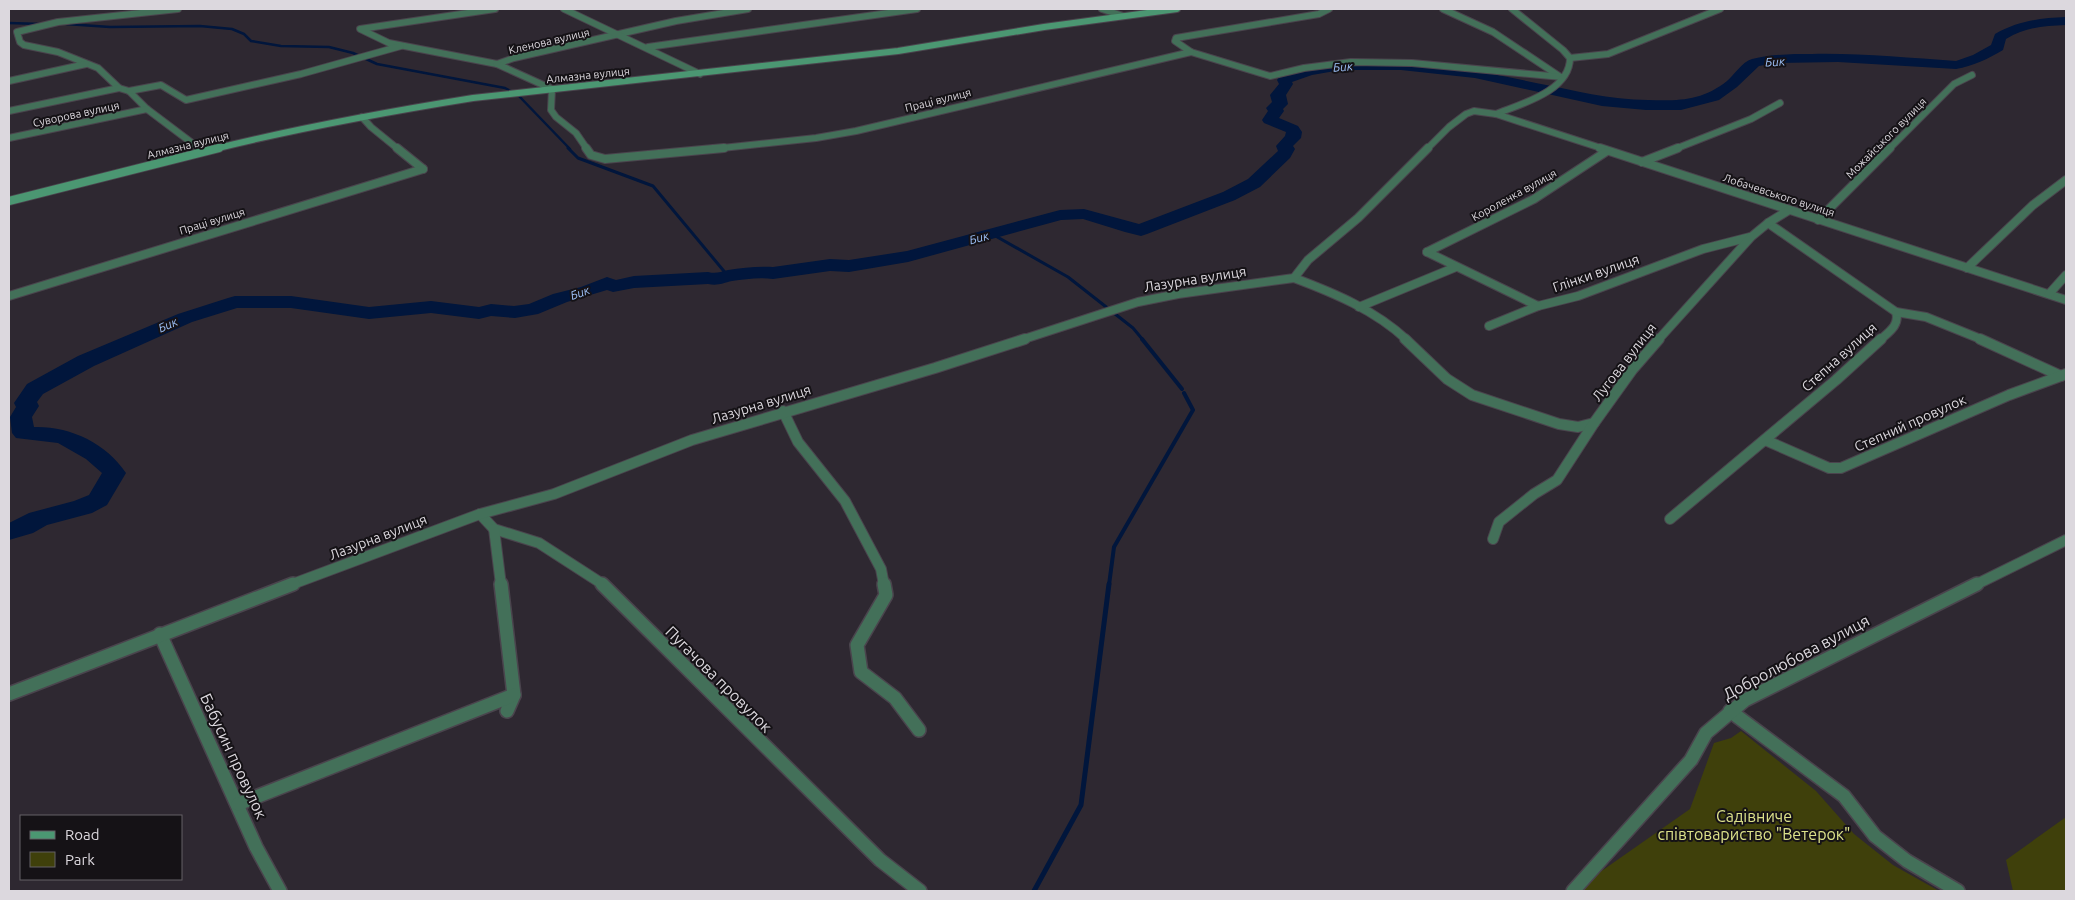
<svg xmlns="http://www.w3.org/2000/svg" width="2075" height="900" viewBox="0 0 2075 900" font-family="Ubuntu,sans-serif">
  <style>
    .green { fill: #3f400b }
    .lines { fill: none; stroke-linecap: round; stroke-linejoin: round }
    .stream-far3 { stroke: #01163c; stroke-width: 2.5 }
    .stream-far2 { stroke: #01163c; stroke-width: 3 }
    .stream-far1 { stroke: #01163c; stroke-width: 4 }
    .stream { stroke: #01163c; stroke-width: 5 }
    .river { fill: #01163c; fill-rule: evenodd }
    .minor-far3-casing { stroke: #4a444d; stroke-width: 8 }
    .minor-far2-casing { stroke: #4a444d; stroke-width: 10 }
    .minor-far1-casing { stroke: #4a444d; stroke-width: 12 }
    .minor-casing { stroke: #4a444d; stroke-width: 16 }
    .secondary-far1-casing { stroke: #4a444d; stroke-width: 8 }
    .secondary-casing { stroke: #4a444d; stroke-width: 10 }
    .minor-far3 { stroke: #437059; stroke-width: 6 }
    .minor-far2 { stroke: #437059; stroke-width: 8 }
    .minor-far1 { stroke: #437059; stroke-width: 10 }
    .minor { stroke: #437059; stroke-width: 13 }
    .secondary-far1 { stroke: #4b9772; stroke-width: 6 }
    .secondary { stroke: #4b9772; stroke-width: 8 }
    .labels { text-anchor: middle; stroke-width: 4; stroke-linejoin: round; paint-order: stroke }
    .far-street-label { font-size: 11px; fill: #dcd8de; stroke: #151216 }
    .far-water-label { font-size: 12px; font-style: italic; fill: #9fc3fa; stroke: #151216 }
    .street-label { font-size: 14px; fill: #dcd8de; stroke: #151216 }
    .near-street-label { font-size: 16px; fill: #dcd8de; stroke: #151216 }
    .near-park-label { font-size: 16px; fill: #dce18a; stroke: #151216 }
  </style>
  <rect width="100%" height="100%" fill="#2e2831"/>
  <g class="green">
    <path d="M 1741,731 L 1816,791 L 1854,834 L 1893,865 L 1939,891 L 1573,891 L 1690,809 L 1714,743 L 1731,738 Z"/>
    <path d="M 2066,817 L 2066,891 L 2013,891 L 2006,860 Z"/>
  </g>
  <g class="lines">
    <g class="stream-far3">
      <path d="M 9,23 L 41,24"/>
      <path d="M 66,24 L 110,27 L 200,26 L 232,29 L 244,34 L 251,41 L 281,46 L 329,47 L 353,53 L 377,64 L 505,88 L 518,95 L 570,149"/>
    </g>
    <g class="stream-far2">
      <path d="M 568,148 L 578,158 L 653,186 L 728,276"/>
      <path d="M 992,234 L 1068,277 L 1133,328 L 1143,340"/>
    </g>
    <g class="stream-far1">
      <path d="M 1142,339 L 1182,389"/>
      <path d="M 1109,585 L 1114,547 L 1193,410 L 1184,393"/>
    </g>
    <path class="stream" d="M 1034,891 L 1081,805 L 1109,584"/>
    <path class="river" d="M 2066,17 L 2066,25 C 2044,26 2026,27 2006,39 L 2003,50 C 1988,59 1973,66 1956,69 L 1838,62 L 1775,63 L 1759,66 L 1737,87 L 1719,100 L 1681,110 L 1646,110 L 1602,106 L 1475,78 L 1401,70 L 1341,70 L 1312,75 L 1292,82 L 1293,84 L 1286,95 L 1288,104 L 1283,109 L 1284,111 L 1279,118 L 1298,126 L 1302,132 L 1301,138 L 1293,146 L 1295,149 L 1290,158 L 1260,187 L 1235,200 L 1147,234 L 1141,236 L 1125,232 L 1083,219 L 1061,220 L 908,262 L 849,272 L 830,271 L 773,279 C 760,277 745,279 732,281 C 723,283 718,286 708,284 L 634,288 L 613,292 L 607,290 L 567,302 L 538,314 L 515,318 L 491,316 L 479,319 L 431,313 L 369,319 L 291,308 L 237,308 L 192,322 L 94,366 L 43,394 L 37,402 L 39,406 L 32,417 L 34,427 C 70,426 106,443 126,473 L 107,505 L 92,513 L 47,525 L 33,533 L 9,540 L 9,523 L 29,513 L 74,501 L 89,495 L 102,473 L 86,459 L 58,443 L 16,438 L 12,433 L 10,417 L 16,407 L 14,403 L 27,384 L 78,356 L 178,314 L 228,298 L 235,296 L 291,296 L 369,307 L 431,301 L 479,307 L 491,304 L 514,306 L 529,304 L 553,294 L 581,287 L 607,277 L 616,280 L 634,276 L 708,272 C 716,274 720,272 728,270 C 742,268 759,266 773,267 L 830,259 L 849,260 L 907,251 L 1060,210 L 1084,209 L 1139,224 L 1223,192 L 1248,179 L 1278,151 L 1276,146 L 1285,136 L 1286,132 L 1264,123 L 1262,120 L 1268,111 L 1266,108 L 1272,102 L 1270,95 L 1279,84 L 1277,80 L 1279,77 C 1362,47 1452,65 1536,83 C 1573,90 1610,100 1648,100 C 1678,101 1702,101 1727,81 C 1734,75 1742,62 1752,59 C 1772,54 1792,54 1812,54 C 1860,53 1908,58 1956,61 L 1973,55 L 1991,45 L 1995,34 C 2018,21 2040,18 2066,17 Z"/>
    <g class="minor-far3-casing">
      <g id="minor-far3">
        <path d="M 178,9 L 58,22 L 17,32 L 20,42 L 24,45 L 58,52 L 98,68 L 119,88 L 129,91 L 147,109 L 200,149"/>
        <path d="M 495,9 L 360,29 L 389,43 L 497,64 L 514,58 L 676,21 L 748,9"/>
        <path d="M 564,9 L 700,74"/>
        <path d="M 1102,9 L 1123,16"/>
        <path d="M 1443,9 L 1493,32 L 1559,76"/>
        <path d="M 648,47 L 917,9"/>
        <path d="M 1191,52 L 1270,76 L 1304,68 L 1351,62 L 1412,63 L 1562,77"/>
        <path d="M 1570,58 L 1608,54 L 1720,9"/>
        <path d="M 497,64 L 552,89 L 551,110 L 556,117 L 576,133 L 587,149"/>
        <path d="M 9,81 L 86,64"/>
        <path d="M 129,91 L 161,85 L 186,100 L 301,74 L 401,46"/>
        <path d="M 9,111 L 119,88"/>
        <path d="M 1496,114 C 1521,104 1570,91 1570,58 L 1563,50 L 1512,9"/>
        <path d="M 362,117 L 371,127 L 398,149"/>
        <path d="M 9,138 L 147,109"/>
        <path d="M 713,149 L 816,138 L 856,131 L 1191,52 L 1175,41 L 1176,38 L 1319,14 L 1329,9"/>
        <path d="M 1427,149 L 1449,127 L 1466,114 L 1474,111 L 1496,114 L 1604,149"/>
        <path d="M 1675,149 L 1751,119 L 1780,103"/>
        <path d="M 1889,149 L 1954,84 L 1972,75"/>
      </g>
    </g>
    <g class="minor-far2-casing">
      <g id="minor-far2">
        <path d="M 198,148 L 202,151"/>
        <path d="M 397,148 L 423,169"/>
        <path d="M 586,148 L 591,155 L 605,159 L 724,148"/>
        <path d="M 1600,148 L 2066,300"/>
        <path d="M 1642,162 L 1678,148"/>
        <path d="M 1818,220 L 1890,148"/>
        <path d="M 1768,223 L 1896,312 C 1900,325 1889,332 1880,340"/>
        <path d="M 1427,252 L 1538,306 L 1578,296 L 1703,249 L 1750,237"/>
        <path d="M 1427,252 L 1534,199 L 1607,151"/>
        <path d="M 1967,268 L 2033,205 L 2066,180"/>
        <path d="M 1294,278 C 1334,293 1375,310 1407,340"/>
        <path d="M 2049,294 L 2066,275"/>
        <path d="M 9,296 L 423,169"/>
        <path d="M 1359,307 L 1456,267"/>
        <path d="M 1896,312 L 1926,317 L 1983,340"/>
        <path d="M 1489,326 L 1538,306"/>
        <path d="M 1021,340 L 1138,302 L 1178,294 L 1294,278 L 1308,260 L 1358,218 L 1428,148"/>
        <path d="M 1658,340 L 1751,237 L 1768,223 L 1789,210"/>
      </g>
    </g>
    <g class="minor-far1-casing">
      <g id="minor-far1">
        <path d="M 1405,339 L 1447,379 L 1472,395 L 1559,424 L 1578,427 L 1594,423"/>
        <path d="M 1980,339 L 2061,376"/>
        <path d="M 783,411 L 798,442 L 845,501 L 881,569 L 884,585"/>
        <path d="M 1765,440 L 1829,468 L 1841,468 L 2009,395 L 2066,374"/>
        <path d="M 480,514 L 494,529 L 539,543 L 604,585"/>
        <path d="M 1670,519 L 1836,380 L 1881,339"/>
        <path d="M 494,529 L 501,585"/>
        <path d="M 1493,539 L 1499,522 L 1534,494 L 1557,480 L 1594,423 L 1632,370 L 1659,339"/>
        <path d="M 290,585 L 480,514 L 554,494 L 692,440 L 935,368 L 1025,339"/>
        <path d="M 1975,585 L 2066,540"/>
      </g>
    </g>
    <g class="minor-casing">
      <g id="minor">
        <path d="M 501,584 L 514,695 L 507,711"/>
        <path d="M 602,584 L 880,860 L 920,891"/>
        <path d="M 884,584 L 886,595 L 857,645 L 861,672 L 895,698 L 919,730"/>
        <path d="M 160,634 L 256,847 L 280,891"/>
        <path d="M 9,694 L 293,584"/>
        <path d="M 1730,711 L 1844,796 L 1875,836 L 1907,861 L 1958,891"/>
        <path d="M 238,804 L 514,695"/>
        <path d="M 1573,891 L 1691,760 L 1706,733 L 1745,700 L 1977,584"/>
      </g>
    </g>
    <g class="secondary-far1-casing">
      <path id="secondary-far1" d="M 214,149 C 299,128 386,112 473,98 L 898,51 L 1044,27 L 1177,9"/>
    </g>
    <g class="secondary-casing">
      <path id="secondary" d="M 9,201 L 219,148"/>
    </g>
    <use href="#minor-far3" class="minor-far3"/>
    <use href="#minor-far2" class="minor-far2"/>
    <use href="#minor-far1" class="minor-far1"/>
    <use href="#minor" class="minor"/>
    <use href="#secondary-far1" class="secondary-far1"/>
    <use href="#secondary" class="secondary"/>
  </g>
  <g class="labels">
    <g class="far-street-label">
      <text transform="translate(549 41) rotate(-13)" y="4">Кленова вулиця</text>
      <text transform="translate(588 75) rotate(-6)" y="4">Алмазна вулиця</text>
      <text transform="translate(938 100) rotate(-14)" y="4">Праці вулиця</text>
      <text transform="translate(76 114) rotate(-12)" y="4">Суворова вулиця</text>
      <text transform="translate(1886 138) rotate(-45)" y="4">Можайського вулиця</text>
      <text transform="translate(188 145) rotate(-14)" y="4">Алмазна вулиця</text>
      <text transform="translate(1514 195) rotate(-29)" y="4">Короленка вулиця</text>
      <text transform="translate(1779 195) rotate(18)" y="4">Лобачевського вулиця</text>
      <text transform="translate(212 221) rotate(-17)" y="4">Праці вулиця</text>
    </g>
    <g class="far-water-label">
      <text transform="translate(1775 62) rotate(-3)" y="4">Бик</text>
      <text transform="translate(1343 67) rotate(-4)" y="4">Бик</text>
      <text transform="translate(979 238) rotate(-15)" y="4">Бик</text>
      <text transform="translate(580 293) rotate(-19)" y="4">Бик</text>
      <text transform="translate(168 325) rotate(-24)" y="4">Бик</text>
    </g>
    <g class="street-label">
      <text transform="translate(1596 273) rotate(-19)" y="5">Глінки вулиця</text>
      <text transform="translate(1195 279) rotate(-9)" y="5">Лазурна вулиця</text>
      <text transform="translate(1839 357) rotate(-42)" y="5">Степна вулиця</text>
      <text transform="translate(1624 362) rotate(-52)" y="5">Лугова вулиця</text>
      <text transform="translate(761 404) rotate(-17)" y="5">Лазурна вулиця</text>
      <text transform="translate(1910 423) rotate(-24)" y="5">Степний провулок</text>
      <text transform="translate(378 537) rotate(-21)" y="5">Лазурна вулиця</text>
    </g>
    <g class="near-street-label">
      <text transform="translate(1796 657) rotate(-28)" y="6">Добролюбова вулиця</text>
      <text transform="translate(719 679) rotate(45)" y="6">Пугачова провулок</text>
      <text transform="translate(234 756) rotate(65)" y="6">Бабусин провулок</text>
    </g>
    <g class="near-park-label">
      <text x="1754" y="822">Садівниче<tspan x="1754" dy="18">співтовариство "Ветерок"</tspan></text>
    </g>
  </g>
  <rect width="2075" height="900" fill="none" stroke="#dcd8de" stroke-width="20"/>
  <rect x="20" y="815" width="162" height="65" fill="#151216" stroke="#656166"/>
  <rect x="30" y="831" width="25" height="8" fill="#4b9772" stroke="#656166"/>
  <text x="65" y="840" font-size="15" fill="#dcd8de">Road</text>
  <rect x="30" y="852" width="25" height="15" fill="#3f400b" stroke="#656166"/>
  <text x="65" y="865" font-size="15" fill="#dcd8de">Park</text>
</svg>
